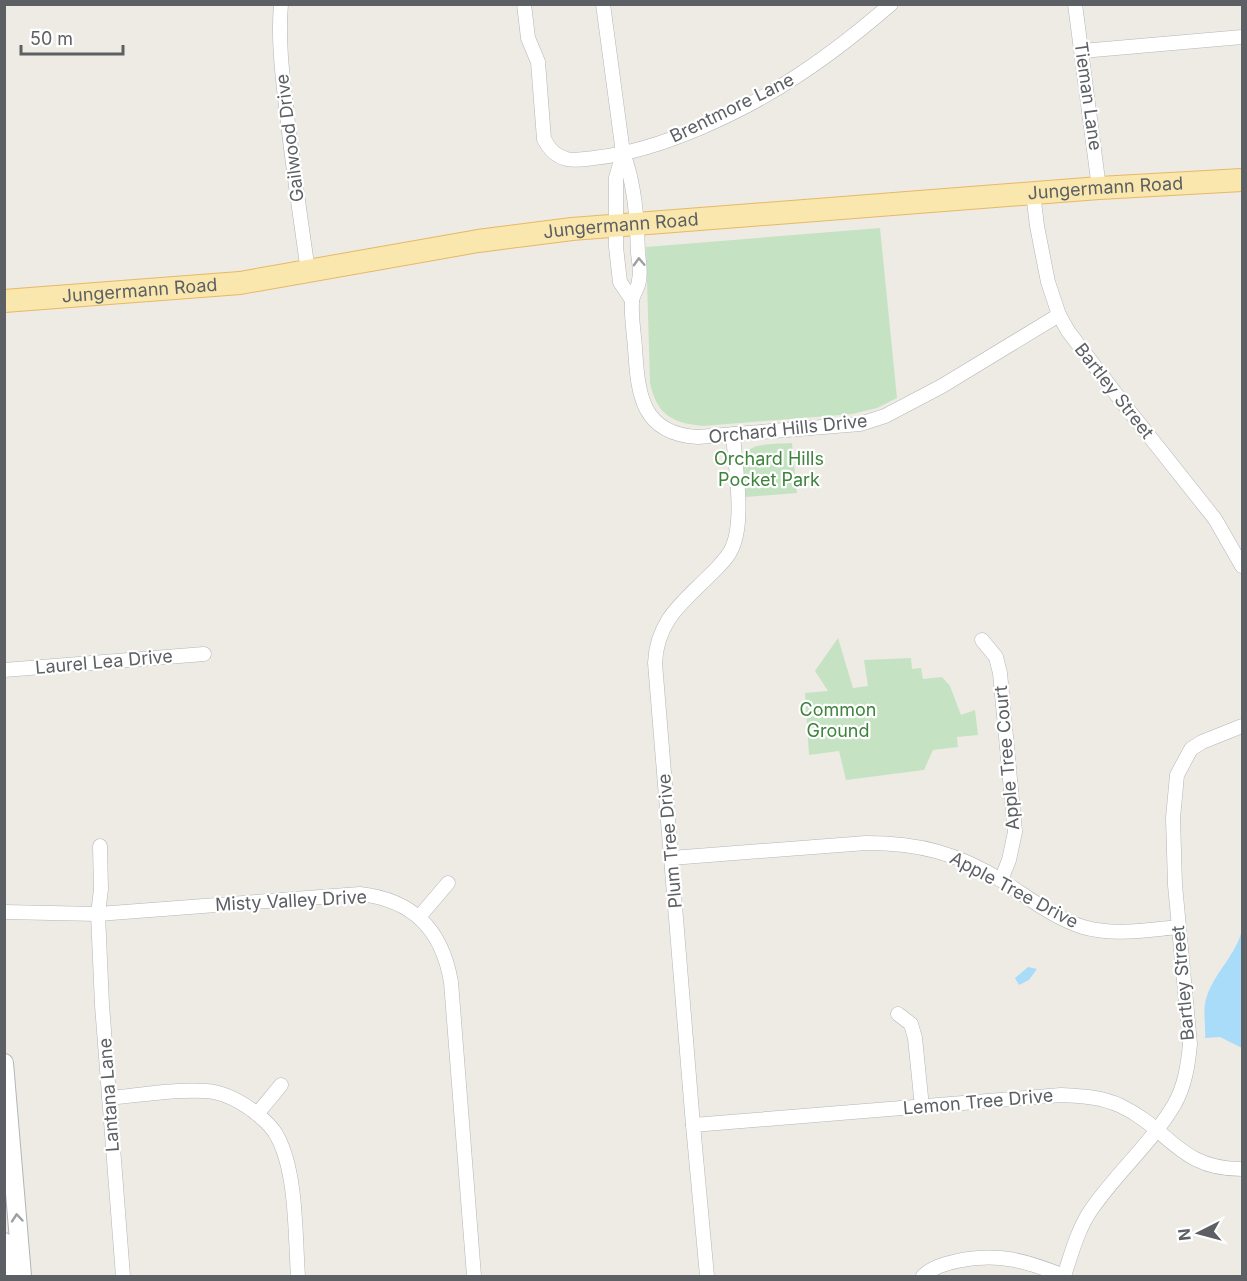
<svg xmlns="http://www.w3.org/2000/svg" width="1247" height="1281" viewBox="0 0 1247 1281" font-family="Inter,sans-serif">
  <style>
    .green { fill: #c5e3c3 }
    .water { fill: #a9dcf9 }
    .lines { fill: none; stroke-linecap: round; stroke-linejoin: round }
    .minor-casing { stroke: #b2b5b8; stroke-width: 15 }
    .tertiary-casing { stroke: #b2b5b8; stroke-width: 20 }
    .primary-casing { stroke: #e7b864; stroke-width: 24 }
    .minor { stroke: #fff; stroke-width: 14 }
    .tertiary { stroke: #fff; stroke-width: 18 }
    .primary { stroke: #f9e7ae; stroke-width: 22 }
    .oneway { stroke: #9da0a2 }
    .labels { text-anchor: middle; stroke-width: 4.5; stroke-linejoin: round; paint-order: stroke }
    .street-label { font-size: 18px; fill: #5c6064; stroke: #fff }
    .park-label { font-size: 18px; fill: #3e833c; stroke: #fff }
  </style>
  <rect width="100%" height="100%" fill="#eeebe4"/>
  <g class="green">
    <path d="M 880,228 L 897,398 L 877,408 L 852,414 L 703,426 C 672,423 657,415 650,383 L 646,247 Z"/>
    <path d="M 792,443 L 797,493 L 746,497 C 741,446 740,445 792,443 Z"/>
    <path d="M 838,638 L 853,688 L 868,686 L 864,660 L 911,658 L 912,669 L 921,668 L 923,679 L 942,677 L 950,686 L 961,715 L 975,710 L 978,735 L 957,737 L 958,747 L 933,750 L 924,770 L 846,780 L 839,751 L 809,755 L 805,693 L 828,691 L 815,671 Z"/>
  </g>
  <g class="water">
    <path d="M 1242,930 L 1242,1048 L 1220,1037 L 1205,1038 C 1206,1024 1202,1008 1207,996 C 1215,972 1236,955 1242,930 Z"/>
    <path d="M 1028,967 L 1037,969 L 1029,980 L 1019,985 L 1015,978 Z"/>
  </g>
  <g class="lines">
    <g class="minor-casing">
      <g id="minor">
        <path d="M 281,4 C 278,39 282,72 286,106 C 292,161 300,216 308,271"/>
        <path d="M 524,4 L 528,38 L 538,62 L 544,139 C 549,149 555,156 567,159 C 576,161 586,159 594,158 C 661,151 745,111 800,74 C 832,53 862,29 891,4"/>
        <path d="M 603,4 L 623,153 C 635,185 637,218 638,253 C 639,261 641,272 639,280 C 639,288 632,294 632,302 C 631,317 634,333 635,348 C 638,394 641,434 698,437 L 860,424 L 885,416 L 942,386 L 1059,315"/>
        <path d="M 1075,4 L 1099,188"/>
        <path d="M 1082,51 L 1242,37"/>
        <path d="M 623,153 L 616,178 L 616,247 L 620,282 L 632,300"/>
        <path d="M 1033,193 L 1037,226 L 1048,282 L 1059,315 L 1068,331 L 1119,398 L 1215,519 L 1242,566"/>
        <path d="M 982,640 L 996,657 L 1000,673 L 1015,832 L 1009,860 L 1001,880"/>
        <path d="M 4,670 L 204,654"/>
        <path d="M 100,846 L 101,889 L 98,914 L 102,1005 L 123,1276"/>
        <path d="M 671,858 L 866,843 C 919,843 958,853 1004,882 C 1029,898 1054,918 1083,927 C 1114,936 1146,930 1178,927"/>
        <path d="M 4,912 L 98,914 L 360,894 C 414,900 442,930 451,982 L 474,1276"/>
        <path d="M 419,917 L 448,883"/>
        <path d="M 898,1014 L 911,1024 L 915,1038 L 922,1107"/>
        <path d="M 109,1098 C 141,1095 174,1089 206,1091 C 223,1092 238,1100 252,1110 C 261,1117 272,1126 277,1136 C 297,1172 295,1235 298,1276"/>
        <path d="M 257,1114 L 281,1085"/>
        <path d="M 693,1125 L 1061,1095 C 1082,1096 1102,1097 1121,1106 C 1170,1129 1178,1169 1242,1169"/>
        <path d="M 707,1276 L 693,1125 L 655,663 C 657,621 681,604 709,576 C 716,569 725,561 730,552 C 746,525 735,466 733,434"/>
        <path d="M 923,1276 C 933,1267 944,1264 957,1261 C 998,1252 1027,1261 1064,1276"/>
        <path d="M 1064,1276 C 1071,1255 1077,1232 1089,1213 C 1114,1175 1151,1144 1174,1105 C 1185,1086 1188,1065 1190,1044 L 1175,885 L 1173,818 L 1177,775 L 1191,749 L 1202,742 L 1242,726"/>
      </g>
    </g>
    <g class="tertiary-casing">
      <g id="tertiary">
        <path d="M 4,1063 L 22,1276"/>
        <path d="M 4,1242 L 7,1276"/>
      </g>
    </g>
    <g class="primary-casing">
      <g id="primary">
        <path id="s1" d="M 4,301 L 240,283 L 478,241 L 572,229 L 1099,188 L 1242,180"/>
      </g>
    </g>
    <use href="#minor" class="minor"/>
    <use href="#tertiary" class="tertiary"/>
    <use href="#primary" class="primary"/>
  </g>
  <defs><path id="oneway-chevron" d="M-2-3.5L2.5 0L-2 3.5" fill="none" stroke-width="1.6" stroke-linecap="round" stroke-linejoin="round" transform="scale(1.5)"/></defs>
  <g class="oneway">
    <use href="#oneway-chevron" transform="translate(639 262) rotate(-92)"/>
    <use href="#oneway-chevron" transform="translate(17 1218) rotate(-95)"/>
  </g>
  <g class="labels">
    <g class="street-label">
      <text transform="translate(1088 96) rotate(82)" y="6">Tieman Lane</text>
      <text transform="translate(732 108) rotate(-26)" y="6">Brentmore Lane</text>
      <text transform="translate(290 138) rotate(-97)" y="6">Gailwood Drive</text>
      <text dy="6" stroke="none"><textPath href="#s1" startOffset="1108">Jungermann Road</textPath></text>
      <text dy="6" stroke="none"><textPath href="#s1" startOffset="622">Jungermann Road</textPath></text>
      <text dy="6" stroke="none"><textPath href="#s1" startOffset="136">Jungermann Road</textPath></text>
      <text transform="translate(1114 391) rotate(52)" y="6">Bartley Street</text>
      <text transform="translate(788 429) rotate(-6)" y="6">Orchard Hills Drive</text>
      <text transform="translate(104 662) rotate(-5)" y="6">Laurel Lea Drive</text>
      <text transform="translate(1007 758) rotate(-95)" y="6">Apple Tree Court</text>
      <text transform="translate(670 841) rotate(-95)" y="6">Plum Tree Drive</text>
      <text transform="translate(1014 890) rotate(28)" y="6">Apple Tree Drive</text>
      <text transform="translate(291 901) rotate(-3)" y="6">Misty Valley Drive</text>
      <text transform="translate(1183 983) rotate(-95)" y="6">Bartley Street</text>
      <text transform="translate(109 1095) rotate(-94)" y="6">Lantana Lane</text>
      <text transform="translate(978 1102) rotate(-5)" y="6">Lemon Tree Drive</text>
    </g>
    <g class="park-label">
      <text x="769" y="465">Orchard Hills<tspan x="769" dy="21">Pocket Park</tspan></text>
      <text x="838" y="716">Common<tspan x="838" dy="21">Ground</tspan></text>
    </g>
  </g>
  <rect width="1247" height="1281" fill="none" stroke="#5c6064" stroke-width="12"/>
  <g transform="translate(1199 1233) rotate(264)" stroke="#ffffff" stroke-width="4.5" paint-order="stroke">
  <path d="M0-4.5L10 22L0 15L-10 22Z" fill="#5c6064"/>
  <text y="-9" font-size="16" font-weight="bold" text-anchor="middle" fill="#5c6064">N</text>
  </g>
  <path d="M21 45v9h102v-9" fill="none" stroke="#5c6064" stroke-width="3"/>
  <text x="30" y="45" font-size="18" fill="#5c6064" stroke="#ffffff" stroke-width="4.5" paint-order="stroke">50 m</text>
</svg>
